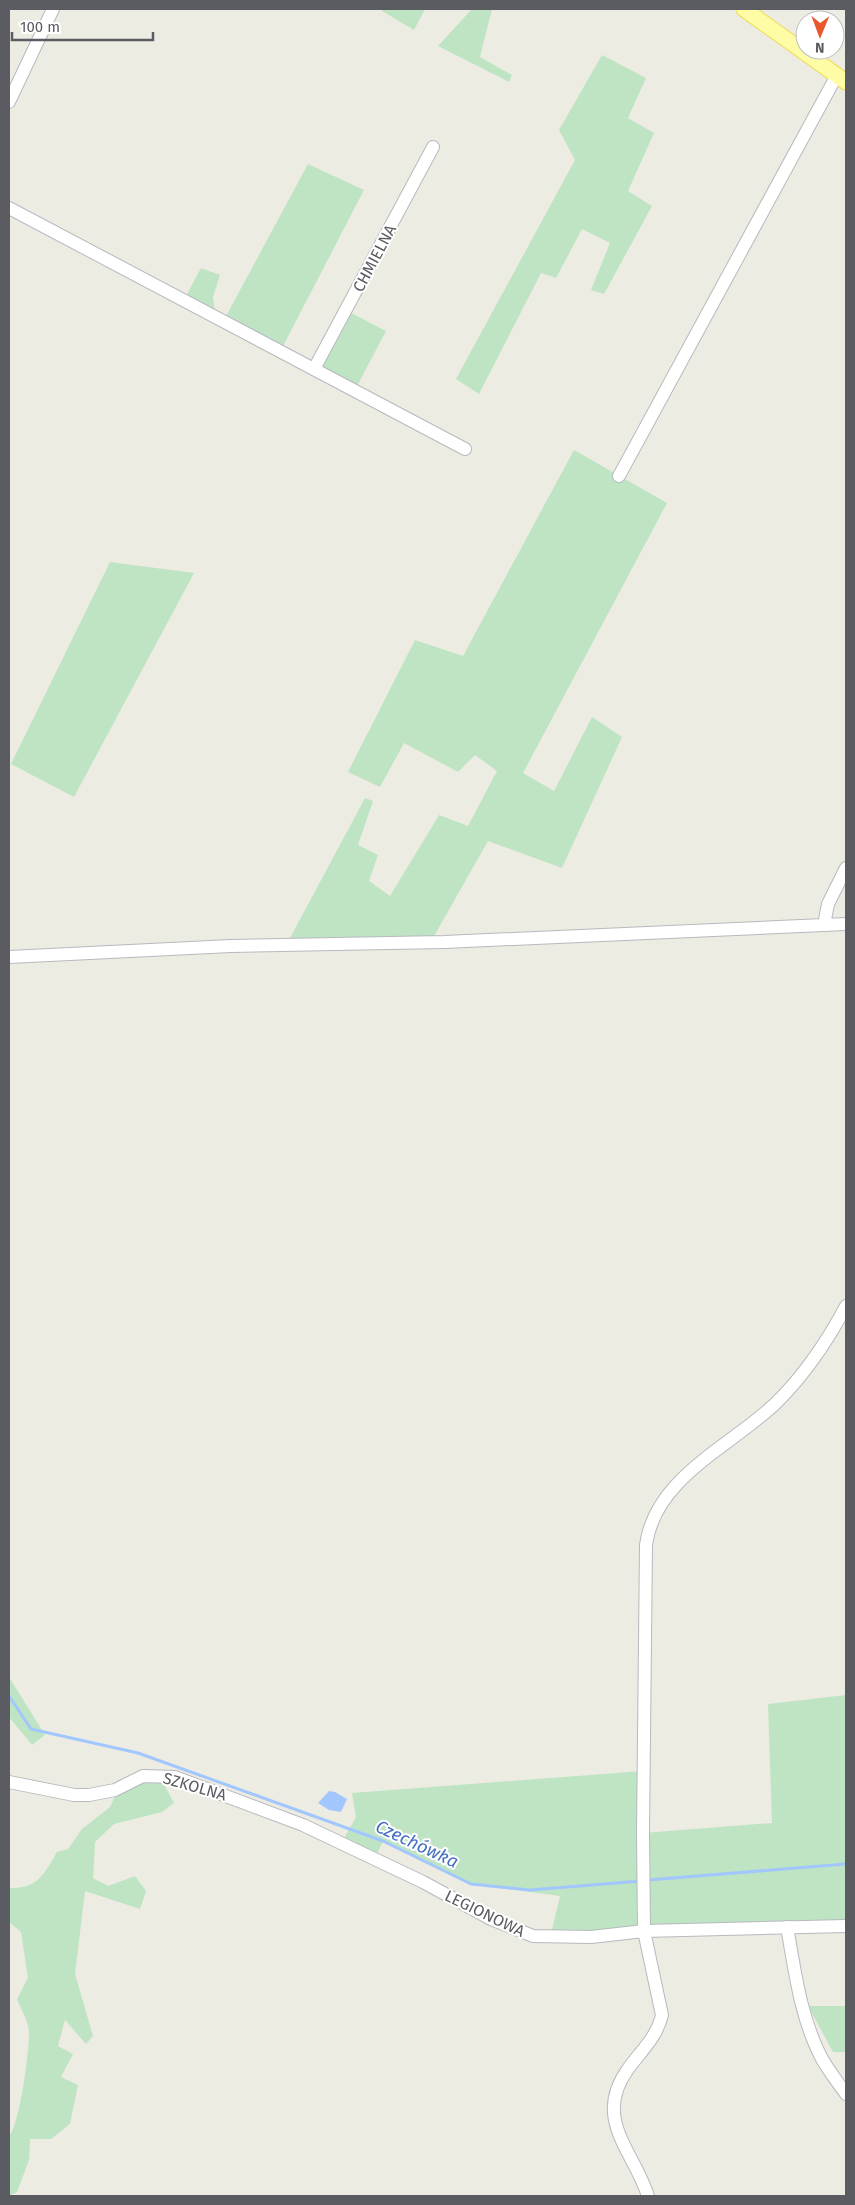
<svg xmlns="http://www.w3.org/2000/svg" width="855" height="2205" viewBox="0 0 855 2205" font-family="'Fira Sans',sans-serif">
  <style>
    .green { fill: #bee4c4 }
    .water { fill: #a1c7fe }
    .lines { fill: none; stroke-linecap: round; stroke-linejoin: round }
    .stream { stroke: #a1c7fe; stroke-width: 3 }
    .minor-casing { stroke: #b7b9be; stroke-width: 14 }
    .major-casing { stroke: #efdc58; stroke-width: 17 }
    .minor { stroke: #fff; stroke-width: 12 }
    .major { stroke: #fefda6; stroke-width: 15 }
    .labels { text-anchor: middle; stroke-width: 4; stroke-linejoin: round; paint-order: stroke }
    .street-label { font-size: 16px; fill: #5a5c62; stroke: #fff }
    .water-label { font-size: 18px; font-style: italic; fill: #446ec1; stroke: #fff }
  </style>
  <rect width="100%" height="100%" fill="#edece2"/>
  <g class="green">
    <path d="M 383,9 L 425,9 L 414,30 L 382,11 Z"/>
    <path d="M 472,9 L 492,9 L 480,57 L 512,75 L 509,82 L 438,46 Z"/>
    <path d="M 602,55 L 646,78 L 628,118 L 654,133 L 628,191 L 652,206 L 604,294 L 591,290 L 610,243 L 582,229 L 556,278 L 541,273 L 479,394 L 456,379 L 575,160 L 559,130 Z"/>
    <path d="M 308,164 L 364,190 L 282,348 L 225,318 Z"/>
    <path d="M 201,268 L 220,275 L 213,297 L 215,313 L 185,298 Z"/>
    <path d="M 351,313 L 386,331 L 357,386 L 321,368 Z"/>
    <path d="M 574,450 L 667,503 L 523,773 L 554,791 L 592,717 L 622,737 L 562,868 L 488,841 L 433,938 L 290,938 L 365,798 L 373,801 L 358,845 L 378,855 L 369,881 L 390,896 L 439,815 L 468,826 L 497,771 L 475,755 L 458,772 L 404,743 L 380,787 L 348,772 L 415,640 L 463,656 Z"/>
    <path d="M 110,562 L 194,573 L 74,797 L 11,764 Z"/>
    <path d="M 9,1677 L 45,1735 L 32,1745 L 9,1717 Z"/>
    <path d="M 846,1695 L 846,1923 L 551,1934 L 560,1896 L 471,1884 L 383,1841 L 376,1856 L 343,1840 L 356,1817 L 352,1793 L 643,1771 L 643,1833 L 772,1823 L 768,1704 Z"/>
    <path d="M 161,1779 L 174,1803 L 162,1812 L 114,1824 L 95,1842 L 93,1878 L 108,1886 L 135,1876 L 146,1891 L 140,1909 L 85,1891 L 75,1974 L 93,2036 L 86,2044 L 65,2020 L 58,2046 L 73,2054 L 61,2077 L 78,2085 L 70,2124 L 51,2139 L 30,2139 L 29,2160 L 17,2192 L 9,2196 L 9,2137 C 20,2122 29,2053 29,2033 C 29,2022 21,2009 17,1999 L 28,1978 L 21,1932 L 9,1922 L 9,1888 C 38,1889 44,1874 57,1852 L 68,1849 L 82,1829 L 110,1807 L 115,1796 L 143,1780 Z"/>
    <path d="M 808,2006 L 846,2006 L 846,2052 L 833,2052 Z"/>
  </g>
  <path class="water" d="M 329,1791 L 335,1792 L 347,1799 L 341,1812 L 329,1810 L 318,1803 Z"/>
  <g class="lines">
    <g class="stream">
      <path d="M 9,1696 L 31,1729 L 138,1753 L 383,1841 L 471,1884 L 530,1890 L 641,1881"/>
      <path d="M 648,1880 L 846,1864"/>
    </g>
    <g class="minor-casing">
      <g id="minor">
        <path d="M 9,102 L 53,9"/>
        <path d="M 9,208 L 465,449"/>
        <path d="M 314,369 L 433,147"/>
        <path d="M 619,476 L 837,75"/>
        <path d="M 824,925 L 828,904 L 846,868"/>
        <path d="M 9,957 L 231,946 L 444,942 L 846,924"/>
        <path d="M 9,1782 L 74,1795 L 89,1795 L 115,1790 L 143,1776 L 175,1777 L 303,1825 L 423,1882 L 491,1919 L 533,1936 L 591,1937 L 644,1931 L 846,1926"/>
        <path d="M 787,1927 C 795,1971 800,2015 820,2055 C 827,2069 837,2081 846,2094"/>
        <path d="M 648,2196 C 634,2151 592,2119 628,2069 C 641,2051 657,2037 662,2015 L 644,1931 L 643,1833 L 646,1545 C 655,1477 732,1446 777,1402 C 806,1373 827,1342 846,1306"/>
      </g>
    </g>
    <g class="major-casing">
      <path id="major" d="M 744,9 L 846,82"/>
    </g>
    <use href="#minor" class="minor"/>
    <use href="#major" class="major"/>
  </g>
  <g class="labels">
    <g class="street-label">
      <text transform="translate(374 258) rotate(-62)" y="6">CHMIELNA</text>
      <text transform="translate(195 1786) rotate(16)" y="6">SZKOLNA</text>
      <text transform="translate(485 1913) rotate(26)" y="6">LEGIONOWA</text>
    </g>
    <g class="water-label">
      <text transform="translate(417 1844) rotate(25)" y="6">Czechówka</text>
    </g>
  </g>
  <rect width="855" height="2205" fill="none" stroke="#5a5c62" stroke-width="20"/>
  <g transform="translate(820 35) rotate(181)"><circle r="24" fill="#ffffff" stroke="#bdbec0"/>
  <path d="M0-4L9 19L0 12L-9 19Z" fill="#e7582e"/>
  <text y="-8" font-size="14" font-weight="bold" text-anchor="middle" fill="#5a5c62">N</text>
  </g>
  <path d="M12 32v8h141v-8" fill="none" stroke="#5a5c62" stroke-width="2.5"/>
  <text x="20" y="32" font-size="15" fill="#5a5c62" stroke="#ffffff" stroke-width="4" paint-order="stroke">100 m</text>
</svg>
